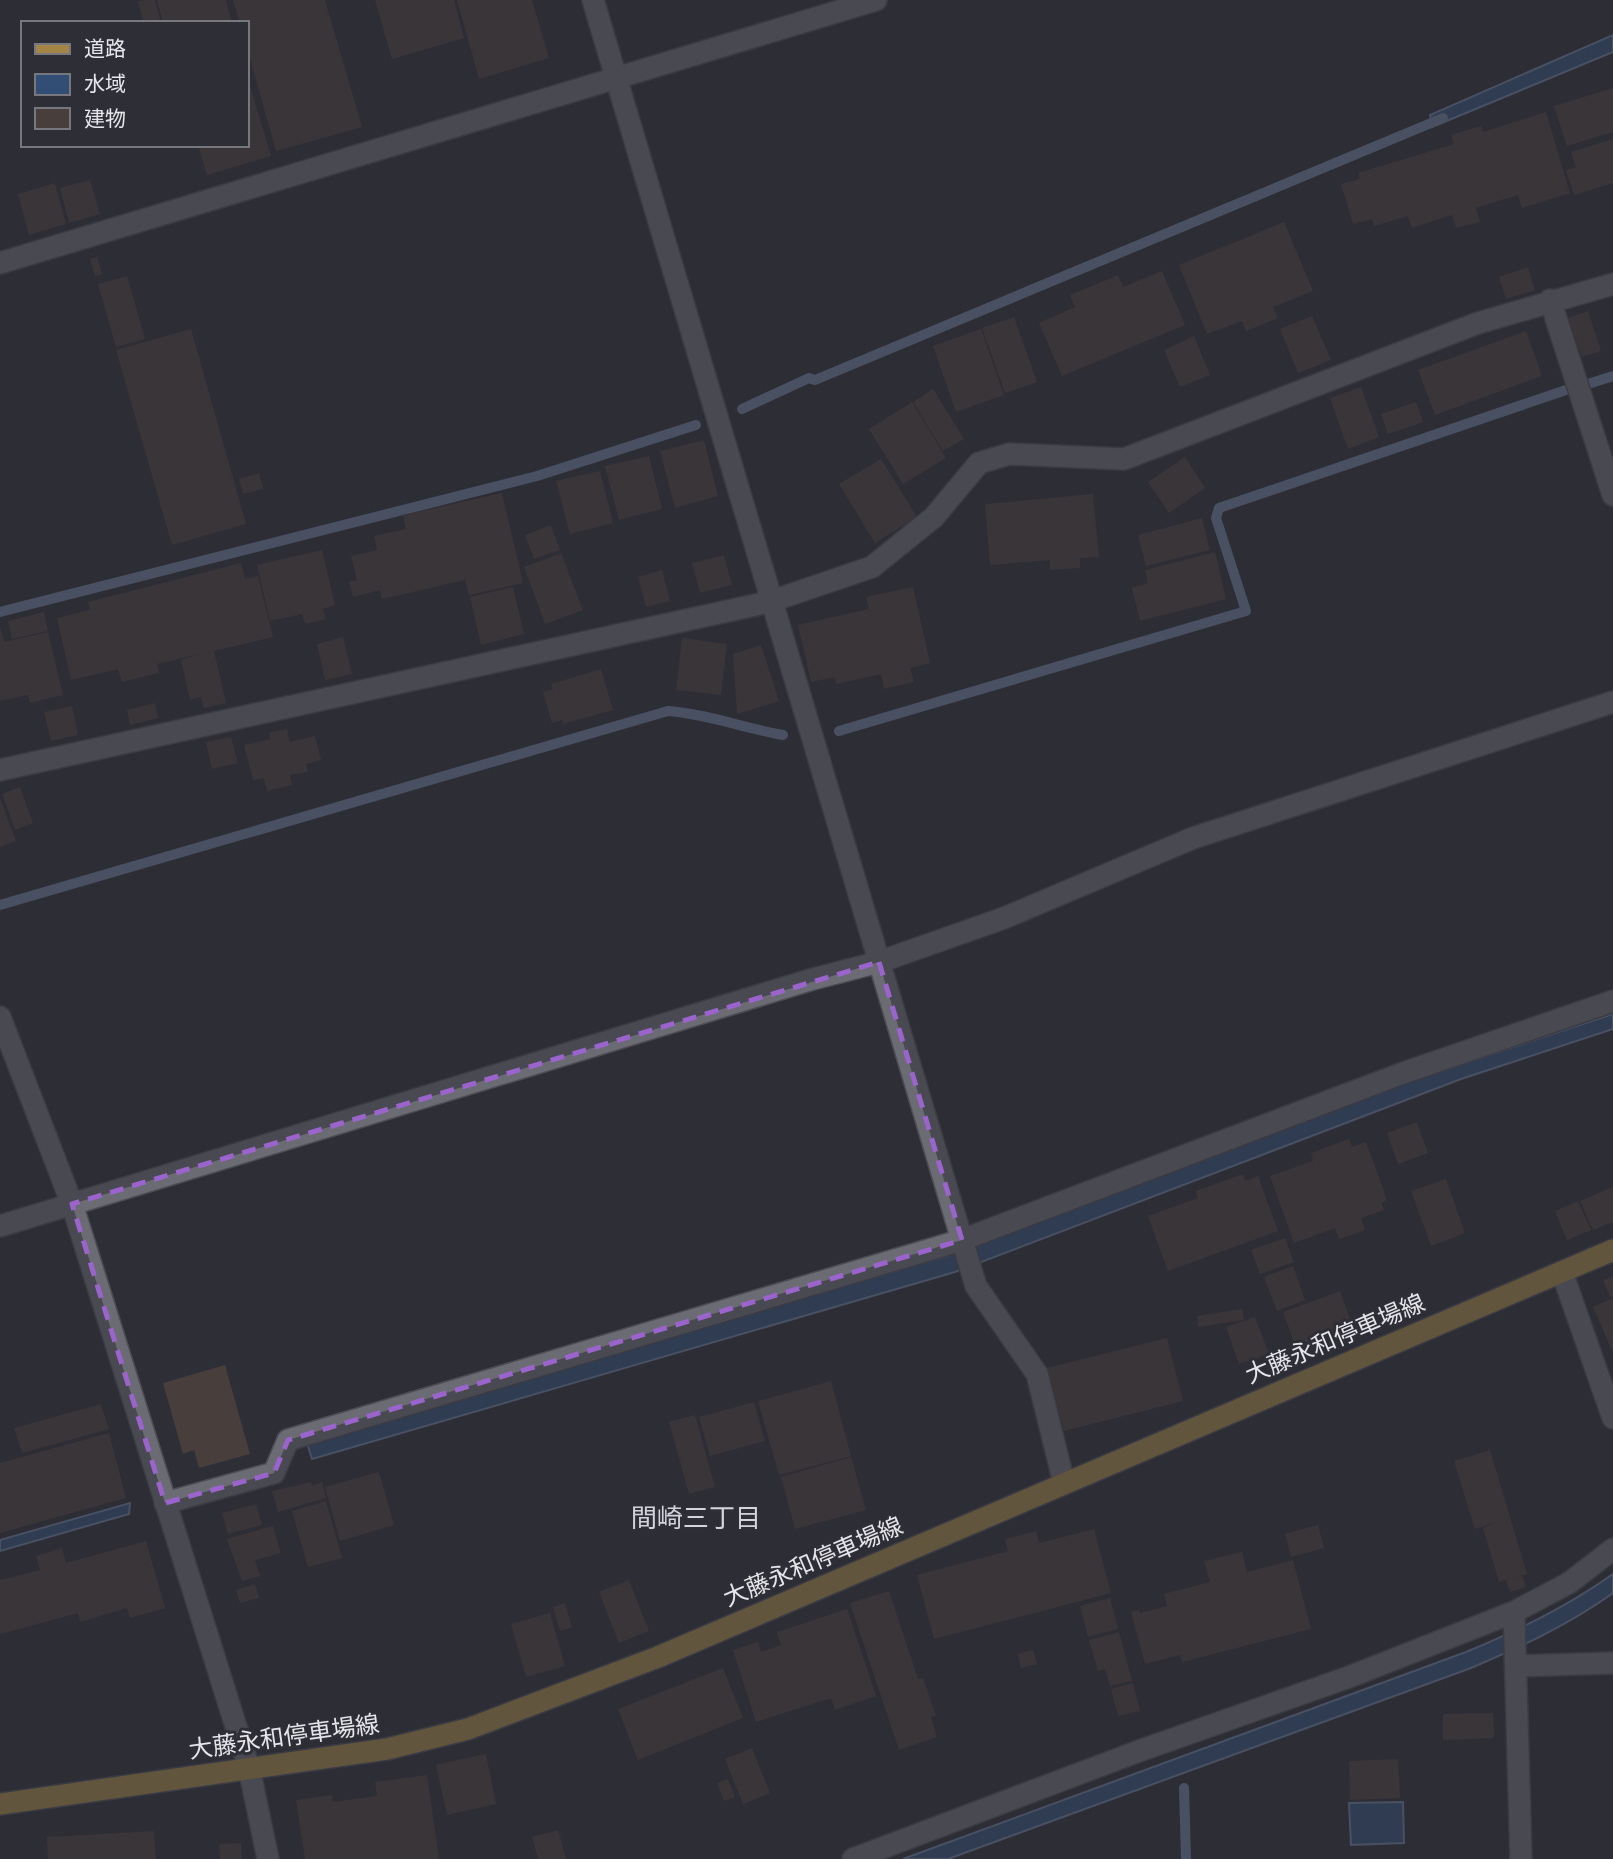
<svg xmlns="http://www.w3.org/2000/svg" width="1613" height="1859" viewBox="0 0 1613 1859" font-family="Commissioner,'Noto Sans JP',sans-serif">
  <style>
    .water { fill: #324e74; stroke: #687b97; stroke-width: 2 }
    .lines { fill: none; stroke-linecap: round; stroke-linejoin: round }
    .stream { stroke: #687b97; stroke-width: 10 }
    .building { fill: #483e3c }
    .minor-casing { stroke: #4c4c52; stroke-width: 24 }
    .major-casing { stroke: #4c4c52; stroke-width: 24 }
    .minor { stroke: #6a6b73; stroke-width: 21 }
    .major { stroke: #a38647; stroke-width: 21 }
    .marked { fill: none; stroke: #9b64cc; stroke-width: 5; stroke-dasharray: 14 9; stroke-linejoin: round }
    .labels { text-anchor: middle; stroke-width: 6; stroke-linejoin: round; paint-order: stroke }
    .street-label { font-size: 24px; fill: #e5e5ea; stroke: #2e2e36 }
    .neighbourhood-label { font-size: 26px; fill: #d3d3dd; stroke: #2e2e36 }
  </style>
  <rect width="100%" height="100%" fill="#2e2e36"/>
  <g class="water">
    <path d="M 1613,35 L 1613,52 L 1432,127 L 1430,115 Z"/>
    <path d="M 1613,1014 L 1613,1029 L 1461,1079 L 955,1272 L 312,1459 L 307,1443 L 947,1256 L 1408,1082 Z"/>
    <path d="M 130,1503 L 129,1514 L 0,1551 L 0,1540 Z"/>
    <path d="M 1613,1574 L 1613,1593 C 1568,1625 1521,1647 1471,1668 L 948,1859 L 903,1859 L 1466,1652 C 1519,1630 1566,1607 1613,1574 Z"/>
    <path d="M 1403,1802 L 1404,1843 L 1351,1845 L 1349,1803 Z"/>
  </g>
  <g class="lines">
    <g class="stream">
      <path d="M 1585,385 L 1613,376"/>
      <path d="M 742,409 L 809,378 L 815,380 L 1443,118"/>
      <path d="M 0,612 L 537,476 L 696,425"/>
      <path d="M 839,731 L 1246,611 L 1216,518 L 1219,508 L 1566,390"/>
      <path d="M 0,905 L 668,711 C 707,714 744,728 783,735"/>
      <path d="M 1184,1788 L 1186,1859"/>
    </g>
  </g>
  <g class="building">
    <path d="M 144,0 L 155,0 L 161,23 L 144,23 L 138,2 Z"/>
    <path d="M 157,0 L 226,0 L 232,23 L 163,23 Z"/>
    <path d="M 233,0 L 325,0 L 362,127 L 276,151 L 247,48 L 247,23 L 240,23 Z"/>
    <path d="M 375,0 L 454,0 L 464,38 L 392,59 Z"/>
    <path d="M 457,0 L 532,0 L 549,58 L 479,79 Z"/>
    <path d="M 247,76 L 271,156 L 207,175 L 198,145 L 247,145 Z"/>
    <path d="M 1613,88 L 1613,132 L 1567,146 L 1554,106 Z"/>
    <path d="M 1546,112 L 1570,193 L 1522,208 L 1518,195 L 1476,208 L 1480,222 L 1456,228 L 1452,215 L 1412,228 L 1408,216 L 1374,226 L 1372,219 L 1353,224 L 1341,184 L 1360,179 L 1358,173 L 1454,144 L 1451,135 L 1481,126 L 1483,132 Z"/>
    <path d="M 1613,139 L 1613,183 L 1574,195 L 1566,170 L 1576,167 L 1571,152 Z"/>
    <path d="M 90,180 L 100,214 L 69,223 L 60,188 Z"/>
    <path d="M 55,183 L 66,224 L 29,235 L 18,194 Z"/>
    <path d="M 1284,222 L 1313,291 L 1273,307 L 1278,318 L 1246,331 L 1242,321 L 1207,334 L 1179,265 Z"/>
    <path d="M 97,257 L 102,274 L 95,276 L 90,259 Z"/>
    <path d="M 1528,267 L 1535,290 L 1506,299 L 1499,277 Z"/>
    <path d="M 1162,271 L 1185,325 L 1062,376 L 1039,323 L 1075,307 L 1070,295 L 1118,275 L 1123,287 Z"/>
    <path d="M 127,276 L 145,339 L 116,347 L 98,284 Z"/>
    <path d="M 1588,311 L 1601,351 L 1582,357 L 1568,318 Z"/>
    <path d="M 1312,316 L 1331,360 L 1298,373 L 1280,329 Z"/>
    <path d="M 1014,317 L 1037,382 L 1005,393 L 982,328 Z"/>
    <path d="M 191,329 L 246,524 L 172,545 L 116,350 Z"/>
    <path d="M 981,329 L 1004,395 L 956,412 L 933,346 Z"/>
    <path d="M 1526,331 L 1542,376 L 1435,415 L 1418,370 Z"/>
    <path d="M 1194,336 L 1210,375 L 1180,387 L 1164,350 Z"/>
    <path d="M 1361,387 L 1379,437 L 1348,449 L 1330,398 Z"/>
    <path d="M 933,389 L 964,439 L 943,451 L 913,402 Z"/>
    <path d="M 912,402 L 946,458 L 903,484 L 869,429 Z"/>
    <path d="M 1416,402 L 1423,422 L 1388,434 L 1381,414 Z"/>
    <path d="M 704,440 L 718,496 L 675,508 L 660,451 Z"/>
    <path d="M 649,456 L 662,509 L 619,520 L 605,466 Z"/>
    <path d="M 1185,457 L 1205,488 L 1169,513 L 1148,482 Z"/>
    <path d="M 881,459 L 917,517 L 875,543 L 839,484 Z"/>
    <path d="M 600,471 L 613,523 L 570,534 L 556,481 Z"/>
    <path d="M 259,473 L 263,489 L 243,494 L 239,479 Z"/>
    <path d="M 502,493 L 523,583 L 469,595 L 465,580 L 382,599 L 380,590 L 353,597 L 349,582 L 357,580 L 351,556 L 377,550 L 374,536 L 406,529 L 403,515 Z"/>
    <path d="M 1093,494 L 1099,557 L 1080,558 L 1080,568 L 1050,570 L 1050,560 L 990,565 L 985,504 Z"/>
    <path d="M 1202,518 L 1210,550 L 1146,566 L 1138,535 Z"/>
    <path d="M 551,525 L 560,550 L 534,559 L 525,535 Z"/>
    <path d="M 322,550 L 335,605 L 323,609 L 326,619 L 305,624 L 302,614 L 270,621 L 257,565 Z"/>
    <path d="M 1215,552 L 1226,599 L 1140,621 L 1132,588 L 1148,583 L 1145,570 Z"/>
    <path d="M 561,553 L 583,610 L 545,624 L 524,567 Z"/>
    <path d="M 724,555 L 732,585 L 700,593 L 692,563 Z"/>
    <path d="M 241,563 L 245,579 L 258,576 L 273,637 L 214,651 L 226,703 L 204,708 L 201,697 L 190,700 L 181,660 L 200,654 L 157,664 L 159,673 L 122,682 L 118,669 L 71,680 L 57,618 L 90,610 L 88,602 Z"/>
    <path d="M 662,570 L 670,601 L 646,607 L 638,577 Z"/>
    <path d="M 513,587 L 524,634 L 481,645 L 470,597 Z"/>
    <path d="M 913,587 L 930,663 L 910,668 L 914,682 L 884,689 L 881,674 L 836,684 L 835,677 L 811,682 L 798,625 L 869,609 L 866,597 Z"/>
    <path d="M 44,612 L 48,631 L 12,639 L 8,621 Z"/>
    <path d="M 0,628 L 5,642 L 48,632 L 63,695 L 30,703 L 28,695 L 0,701 Z"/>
    <path d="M 343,637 L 352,674 L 325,680 L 317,644 Z"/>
    <path d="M 682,638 L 727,644 L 721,695 L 676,690 Z"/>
    <path d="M 761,645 L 779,701 L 737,714 L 733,654 Z"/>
    <path d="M 601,669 L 613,710 L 563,724 L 562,720 L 552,723 L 543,692 L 553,689 L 551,684 Z"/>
    <path d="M 155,703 L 158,718 L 130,725 L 127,710 Z"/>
    <path d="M 72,706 L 78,735 L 51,741 L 44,712 Z"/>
    <path d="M 287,729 L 290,742 L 315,736 L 321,760 L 306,764 L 308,772 L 290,775 L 292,785 L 267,791 L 264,778 L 253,780 L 244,745 L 271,739 L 269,733 Z"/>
    <path d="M 231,737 L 238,763 L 212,769 L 206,742 Z"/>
    <path d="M 20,787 L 33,823 L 15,830 L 2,794 Z"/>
    <path d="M 0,798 L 16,841 L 0,847 Z"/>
    <path d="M 1417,1122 L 1428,1153 L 1398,1164 L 1387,1133 Z"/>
    <path d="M 1349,1139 L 1352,1147 L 1366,1142 L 1387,1200 L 1381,1203 L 1384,1210 L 1361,1218 L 1365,1230 L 1339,1239 L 1335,1228 L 1294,1243 L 1270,1176 L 1313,1161 L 1311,1153 Z"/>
    <path d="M 1243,1174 L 1245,1181 L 1258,1176 L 1278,1231 L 1168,1271 L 1148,1216 L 1198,1198 L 1196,1191 Z"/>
    <path d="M 1446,1179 L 1465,1233 L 1431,1246 L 1411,1191 Z"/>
    <path d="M 1613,1187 L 1613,1222 L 1593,1230 L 1580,1201 Z"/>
    <path d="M 1578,1201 L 1591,1230 L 1567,1240 L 1555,1211 Z"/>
    <path d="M 1285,1238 L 1294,1262 L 1260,1274 L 1251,1250 Z"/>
    <path d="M 1293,1266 L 1305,1300 L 1277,1311 L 1264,1277 Z"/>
    <path d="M 1613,1276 L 1613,1296 L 1610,1297 L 1603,1280 Z"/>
    <path d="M 1340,1291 L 1355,1333 L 1298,1353 L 1283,1312 Z"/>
    <path d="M 1613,1298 L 1613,1353 L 1593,1307 Z"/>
    <path d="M 1242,1309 L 1244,1320 L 1198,1327 L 1197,1316 Z"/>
    <path d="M 1255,1317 L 1269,1354 L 1239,1364 L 1226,1327 Z"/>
    <path d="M 1167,1338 L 1183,1401 L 1064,1431 L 1047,1368 Z"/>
    <path d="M 225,1365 L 250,1454 L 199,1468 L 194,1450 L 183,1454 L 163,1383 Z"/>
    <path d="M 831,1381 L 851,1456 L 779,1475 L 758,1401 Z"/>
    <path d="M 754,1402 L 765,1441 L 710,1456 L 699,1417 Z"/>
    <path d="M 101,1404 L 109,1429 L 22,1453 L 14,1428 Z"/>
    <path d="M 695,1415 L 715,1487 L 689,1494 L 669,1422 Z"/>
    <path d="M 109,1433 L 126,1498 L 0,1533 L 0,1463 Z"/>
    <path d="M 1490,1450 L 1527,1574 L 1513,1578 L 1522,1576 L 1526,1587 L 1510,1592 L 1506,1580 L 1499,1582 L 1483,1528 L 1494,1523 L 1475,1529 L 1454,1461 Z"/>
    <path d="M 851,1457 L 866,1510 L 795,1529 L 781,1477 Z"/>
    <path d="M 379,1472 L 394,1525 L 340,1541 L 325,1487 Z"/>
    <path d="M 311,1482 L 312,1486 L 322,1482 L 326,1498 L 278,1512 L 272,1491 Z"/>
    <path d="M 326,1501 L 342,1558 L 308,1567 L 292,1511 Z"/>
    <path d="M 256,1504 L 262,1525 L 228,1534 L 222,1513 Z"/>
    <path d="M 1318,1525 L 1324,1548 L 1291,1557 L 1285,1534 Z"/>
    <path d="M 273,1526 L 281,1553 L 255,1560 L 260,1576 L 242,1581 L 227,1539 Z"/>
    <path d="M 1094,1529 L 1111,1593 L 934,1639 L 917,1575 L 1008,1551 L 1005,1539 L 1036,1531 L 1039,1543 Z"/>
    <path d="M 146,1541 L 165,1608 L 130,1618 L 127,1608 L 80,1622 L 78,1613 L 0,1634 L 0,1580 L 40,1570 L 36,1556 L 62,1548 L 66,1563 Z"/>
    <path d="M 1242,1552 L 1247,1572 L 1293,1560 L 1311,1629 L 1182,1662 L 1180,1655 L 1145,1664 L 1131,1612 L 1139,1610 L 1140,1613 L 1167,1606 L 1164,1594 L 1210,1582 L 1204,1561 Z"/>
    <path d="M 629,1580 L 649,1631 L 619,1643 L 599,1592 Z"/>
    <path d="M 255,1584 L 259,1598 L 240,1603 L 236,1590 Z"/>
    <path d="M 889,1591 L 918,1679 L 923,1678 L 936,1716 L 931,1717 L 937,1737 L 899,1750 L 850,1603 Z"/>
    <path d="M 1110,1598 L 1118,1629 L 1088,1637 L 1080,1606 Z"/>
    <path d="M 565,1603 L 572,1627 L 560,1631 L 553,1607 Z"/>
    <path d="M 847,1609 L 876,1696 L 835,1710 L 831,1698 L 756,1722 L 733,1650 L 758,1642 L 761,1652 L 781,1645 L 777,1632 Z"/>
    <path d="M 550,1613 L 565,1666 L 526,1677 L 511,1624 Z"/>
    <path d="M 1119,1632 L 1132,1681 L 1110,1686 L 1105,1669 L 1098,1671 L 1089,1640 Z"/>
    <path d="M 1033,1650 L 1037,1664 L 1021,1668 L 1018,1654 Z"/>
    <path d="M 723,1668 L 743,1718 L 638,1760 L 618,1709 Z"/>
    <path d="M 1133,1683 L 1140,1711 L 1118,1716 L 1111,1689 Z"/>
    <path d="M 1493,1713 L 1494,1738 L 1443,1740 L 1443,1714 Z"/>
    <path d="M 752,1748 L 770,1793 L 743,1804 L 725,1759 Z"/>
    <path d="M 486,1754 L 496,1804 L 447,1815 L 436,1765 Z"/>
    <path d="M 1398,1759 L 1400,1798 L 1350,1800 L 1349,1761 Z"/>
    <path d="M 427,1775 L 439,1859 L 305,1859 L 296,1800 L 332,1795 L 333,1802 L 377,1796 L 375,1782 Z"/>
    <path d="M 728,1779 L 735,1797 L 724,1801 L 717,1783 Z"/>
    <path d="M 558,1830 L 566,1859 L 538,1859 L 532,1837 Z"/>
    <path d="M 154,1831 L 156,1859 L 48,1859 L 47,1837 Z"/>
    <path d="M 241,1843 L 242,1859 L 220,1859 L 219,1844 Z"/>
  </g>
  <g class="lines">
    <g class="minor-casing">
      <g id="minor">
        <path d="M 593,0 L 962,1240 L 976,1286 L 1037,1374 L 1064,1483"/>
        <path d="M 0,263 L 876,0"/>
        <path d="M 1550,300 L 1613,495"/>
        <path d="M 0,770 L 769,602 L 872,567 L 934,517 L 979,463 L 1009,454 L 1124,459 L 1478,323 L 1613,284"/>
        <path d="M 0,1017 L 72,1204 L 249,1768 L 268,1859"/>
        <path d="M 0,1226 L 813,979 L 879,962 L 1004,918 L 1193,838 L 1613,702"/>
        <path d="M 1562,1272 L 1613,1418"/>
        <path d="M 165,1503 L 274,1473 L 288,1440 L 962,1240 L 1403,1073 L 1613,1001"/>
        <path d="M 1514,1612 L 1521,1859"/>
        <path d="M 1516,1666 L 1613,1663"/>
        <path d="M 853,1859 L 1139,1751 L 1349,1677 L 1514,1612 L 1569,1583 L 1613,1549"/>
      </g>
    </g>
    <g class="major-casing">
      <path id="major" d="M 0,1804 L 387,1749 L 468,1729 L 658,1657 L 1613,1250"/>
    </g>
    <use href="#minor" class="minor"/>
    <use href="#major" class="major"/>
  </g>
  <path d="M0 0H1613V1859H0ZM 879,962 L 962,1240 L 288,1440 L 274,1473 L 165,1503 L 72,1204 Z" fill="#2e2e36" fill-opacity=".55" fill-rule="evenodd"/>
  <path class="marked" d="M 879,962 L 962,1240 L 288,1440 L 274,1473 L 165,1503 L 72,1204 Z"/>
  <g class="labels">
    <g class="street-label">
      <text transform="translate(1335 1339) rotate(-23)" y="8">大藤永和停車場線</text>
      <text transform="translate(813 1562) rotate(-23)" y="8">大藤永和停車場線</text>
      <text transform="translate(284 1737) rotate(-8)" y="8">大藤永和停車場線</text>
    </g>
    <g class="neighbourhood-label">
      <text x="696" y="1527">間崎三丁目</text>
    </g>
  </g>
  <rect x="21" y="21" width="228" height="126" fill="#2e2e36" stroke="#77777e" stroke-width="2"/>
  <rect x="35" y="44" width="35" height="10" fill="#a38647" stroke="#77777e" stroke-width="2"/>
  <text x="84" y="56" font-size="21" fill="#e5e5ea">道路</text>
  <rect x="35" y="74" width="35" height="21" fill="#324e74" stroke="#77777e" stroke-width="2"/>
  <text x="84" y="91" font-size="21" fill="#e5e5ea">水域</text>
  <rect x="35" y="108" width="35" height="21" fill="#483e3c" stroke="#77777e" stroke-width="2"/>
  <text x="84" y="126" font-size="21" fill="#e5e5ea">建物</text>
</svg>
